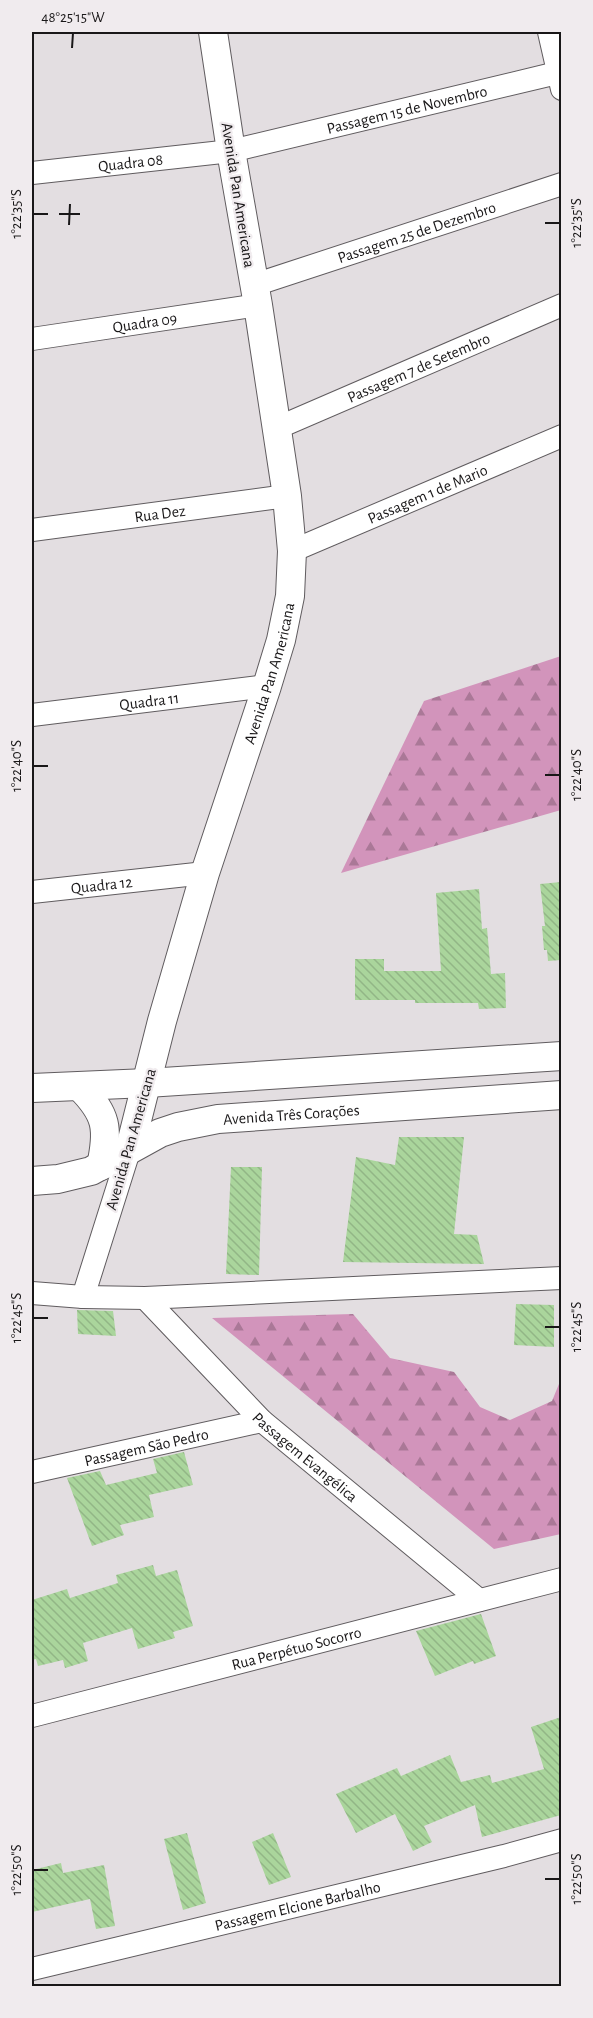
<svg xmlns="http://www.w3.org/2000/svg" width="593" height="2018" viewBox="0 0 593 2018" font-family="'Alegreya Sans',sans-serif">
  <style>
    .forest { fill: url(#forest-firs) }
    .building { fill: url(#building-back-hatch) }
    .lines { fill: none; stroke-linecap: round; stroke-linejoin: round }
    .minor-casing { stroke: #605c5f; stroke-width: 24 }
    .tertiary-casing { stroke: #605c5f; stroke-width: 30 }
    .minor { stroke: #fff; stroke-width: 22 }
    .tertiary { stroke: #fff; stroke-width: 28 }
    .ticks { fill: none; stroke: #191718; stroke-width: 2 }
    .labels { text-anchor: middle; stroke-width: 4.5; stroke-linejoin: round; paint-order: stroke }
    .street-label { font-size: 16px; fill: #191718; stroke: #f0ebee }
    .neatline { fill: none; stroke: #191718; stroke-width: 2 }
    .ticks-label { font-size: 15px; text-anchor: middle; fill: #191718 }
  </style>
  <defs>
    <pattern id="forest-firs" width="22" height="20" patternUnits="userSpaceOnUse" patternTransform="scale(1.5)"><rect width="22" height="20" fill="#d294bb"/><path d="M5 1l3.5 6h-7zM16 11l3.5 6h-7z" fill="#aa7897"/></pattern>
    <pattern id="building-back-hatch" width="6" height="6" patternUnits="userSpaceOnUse" patternTransform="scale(1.5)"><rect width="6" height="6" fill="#aad59c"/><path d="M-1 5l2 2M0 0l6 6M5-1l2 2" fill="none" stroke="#92b686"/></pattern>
  </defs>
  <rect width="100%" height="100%" fill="#e3dee1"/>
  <g class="forest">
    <path d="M 561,656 L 561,810 L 341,873 L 424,701 Z"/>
    <path d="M 353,1314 L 390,1358 L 454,1372 L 480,1407 L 510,1420 L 552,1401 L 561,1379 L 561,1534 L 494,1549 L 212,1318 Z"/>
  </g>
  <g class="building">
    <path d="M 561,882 L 561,960 L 548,961 L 547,950 L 544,950 L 542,926 L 545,926 L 540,884 Z"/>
    <path d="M 479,889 L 482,929 L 487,928 L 491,974 L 505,973 L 506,1008 L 479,1009 L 478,1003 L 415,1003 L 415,1000 L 355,1000 L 355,959 L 384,959 L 384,971 L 441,971 L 436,893 Z"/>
    <path d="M 399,1137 L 464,1137 L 454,1234 L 477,1235 L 484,1264 L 343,1262 L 356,1157 L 395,1165 Z"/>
    <path d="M 231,1167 L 262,1167 L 259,1275 L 226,1274 Z"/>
    <path d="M 516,1304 L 554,1305 L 554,1347 L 514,1345 Z"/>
    <path d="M 77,1310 L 113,1311 L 116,1336 L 78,1334 Z"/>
    <path d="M 184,1452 L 193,1485 L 149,1495 L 154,1517 L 120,1525 L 124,1535 L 92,1546 L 67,1478 L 100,1471 L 106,1485 L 157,1473 L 153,1459 Z"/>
    <path d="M 153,1565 L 156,1576 L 177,1570 L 193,1626 L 173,1632 L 175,1638 L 138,1649 L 132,1628 L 83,1643 L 88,1661 L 65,1668 L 63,1660 L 38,1666 L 36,1659 L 32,1660 L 32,1600 L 67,1589 L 70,1598 L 118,1583 L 116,1575 Z"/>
    <path d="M 481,1614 L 496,1656 L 474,1664 L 473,1661 L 435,1676 L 416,1631 Z"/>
    <path d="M 561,1717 L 561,1815 L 482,1837 L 475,1805 L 424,1826 L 432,1842 L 413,1851 L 395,1814 L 356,1833 L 336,1794 L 397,1768 L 401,1776 L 450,1755 L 461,1782 L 490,1775 L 492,1783 L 544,1769 L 531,1727 Z"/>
    <path d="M 187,1833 L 206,1903 L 183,1910 L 164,1839 Z"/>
    <path d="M 273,1833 L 291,1877 L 269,1885 L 252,1842 Z"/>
    <path d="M 61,1863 L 63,1873 L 104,1865 L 115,1926 L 96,1929 L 90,1899 L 32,1912 L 32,1870 Z"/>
  </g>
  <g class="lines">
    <g class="minor-casing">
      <g id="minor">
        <path d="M 549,32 L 562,89"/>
        <path id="s1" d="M 32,173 L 231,151 L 557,73"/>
        <path id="s2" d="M 254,285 L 562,184"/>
        <path id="s3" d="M 32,339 L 258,305"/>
        <path id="s4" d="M 277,428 L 562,305"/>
        <path id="s5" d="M 32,530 L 287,496"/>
        <path id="s6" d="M 292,551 L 562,436"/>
        <path id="s7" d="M 32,715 L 267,686"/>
        <path id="s8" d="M 32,892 L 205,873"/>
        <path d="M 32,1293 L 83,1297 L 145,1298 L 562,1278"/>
        <path d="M 83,1297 L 130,1148"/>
        <path id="s9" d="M 145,1298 L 262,1421 L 479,1600"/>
        <path id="s10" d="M 32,1472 L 262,1421"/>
        <path id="s11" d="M 32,1716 L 562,1579"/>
        <path id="s12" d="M 32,1969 L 504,1856 L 562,1840"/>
      </g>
    </g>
    <g class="tertiary-casing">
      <g id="tertiary">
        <path d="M 80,1087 C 107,1114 109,1129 101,1166"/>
        <path d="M 32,1088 L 147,1083 L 562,1056"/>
        <path id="s13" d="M 130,1148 L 162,1021 L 205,873 L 267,686 L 281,640 L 290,596 L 292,551 L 287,496 L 258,305 L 231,151 L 213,32"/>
        <path id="s14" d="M 32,1181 L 58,1179 L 91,1171 L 160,1133 L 178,1127 L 218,1119 L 562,1095"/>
      </g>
    </g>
    <use href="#minor" class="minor"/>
    <use href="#tertiary" class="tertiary"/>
  </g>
  <path class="ticks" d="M 72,48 L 73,33M 33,214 L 48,214M 59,214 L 80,214M 545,223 L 560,223M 69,225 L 70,204M 33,766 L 48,766M 545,775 L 560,775M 33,1318 L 48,1318M 545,1327 L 560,1327M 33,1870 L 48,1870M 545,1879 L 560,1879"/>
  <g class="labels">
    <g class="street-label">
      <text dy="6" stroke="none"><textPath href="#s1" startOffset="381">Passagem 15 de Novembro</textPath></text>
      <text dy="6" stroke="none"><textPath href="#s1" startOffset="99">Quadra 08</textPath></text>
      <text transform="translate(239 195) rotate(81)" y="6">Avenida Pan Americana</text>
      <text dy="6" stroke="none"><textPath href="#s2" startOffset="171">Passagem 25 de Dezembro</textPath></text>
      <text dy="6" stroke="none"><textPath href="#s3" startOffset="114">Quadra 09</textPath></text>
      <text dy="6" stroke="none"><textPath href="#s4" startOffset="154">Passagem 7 de Setembro</textPath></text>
      <text dy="6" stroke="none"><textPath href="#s6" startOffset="147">Passagem 1 de Mario</textPath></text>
      <text dy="6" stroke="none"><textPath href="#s5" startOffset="129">Rua Dez</textPath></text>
      <text dy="6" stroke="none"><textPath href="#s13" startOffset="495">Avenida Pan Americana</textPath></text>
      <text dy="6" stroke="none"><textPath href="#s7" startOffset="118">Quadra 11</textPath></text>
      <text dy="6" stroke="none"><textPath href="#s8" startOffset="70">Quadra 12</textPath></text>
      <text dy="6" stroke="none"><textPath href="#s14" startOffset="272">Avenida Três Corações</textPath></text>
      <text transform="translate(130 1139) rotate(-74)" y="6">Avenida Pan Americana</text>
      <text dy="6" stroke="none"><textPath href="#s10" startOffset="117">Passagem São Pedro</textPath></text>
      <text dy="6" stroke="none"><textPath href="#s9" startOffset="226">Passagem Evangélica</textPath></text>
      <text dy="6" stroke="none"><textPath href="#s11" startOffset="273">Rua Perpétuo Socorro</textPath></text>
      <text dy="6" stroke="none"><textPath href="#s12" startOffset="273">Passagem Elcione Barbalho</textPath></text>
    </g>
  </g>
  <rect width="593" height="2018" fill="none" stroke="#f0ebee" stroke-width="66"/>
  <rect x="33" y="33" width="527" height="1952" class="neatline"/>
  <g class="ticks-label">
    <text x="73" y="22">48°25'15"W</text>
    <text transform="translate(16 214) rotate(-90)" y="5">1°22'35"S</text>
    <text transform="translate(576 223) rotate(-90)" y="5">1°22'35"S</text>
    <text transform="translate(16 766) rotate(-90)" y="5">1°22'40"S</text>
    <text transform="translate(576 775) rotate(-90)" y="5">1°22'40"S</text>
    <text transform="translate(16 1318) rotate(-90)" y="5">1°22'45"S</text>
    <text transform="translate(576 1327) rotate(-90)" y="5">1°22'45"S</text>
    <text transform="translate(16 1870) rotate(-90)" y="5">1°22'50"S</text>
    <text transform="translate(576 1879) rotate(-90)" y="5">1°22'50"S</text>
  </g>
</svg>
